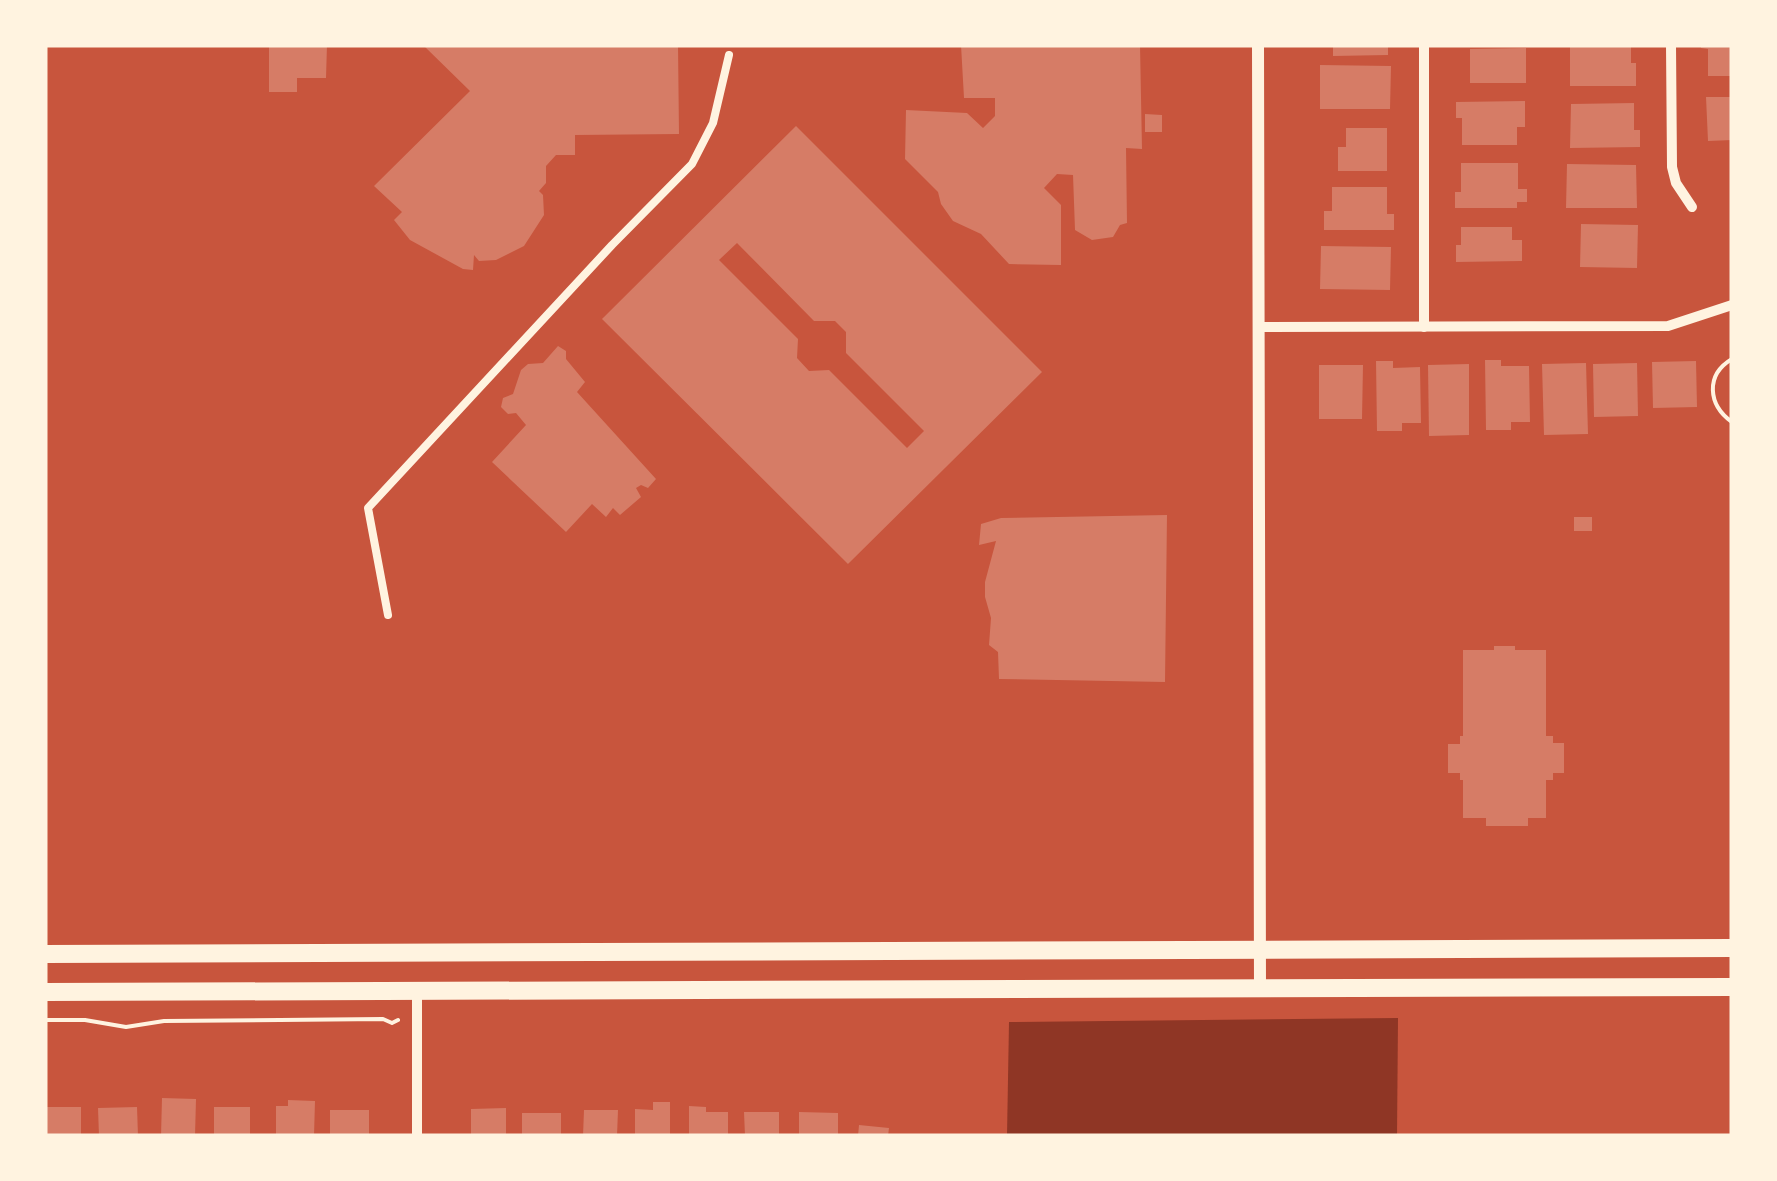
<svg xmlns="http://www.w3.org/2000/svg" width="1777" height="1181" viewBox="0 0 1777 1181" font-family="Ubuntu,sans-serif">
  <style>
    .water { fill: #8f3625 }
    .building { fill: #d67c66; fill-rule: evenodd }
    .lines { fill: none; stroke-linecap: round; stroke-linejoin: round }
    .path { stroke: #fff3e0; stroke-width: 4 }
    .pedestrian { stroke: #fff3e0; stroke-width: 8 }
    .minor { stroke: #fff3e0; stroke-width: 10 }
    .tertiary { stroke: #fff3e0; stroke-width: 12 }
    .primary { stroke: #fff3e0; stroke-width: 18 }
  </style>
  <rect width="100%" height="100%" fill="#c8553d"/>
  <path class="water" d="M 1398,1018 L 1397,1136 L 1007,1136 L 1009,1022 Z"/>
  <g class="building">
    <path d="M 269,45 L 327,45 L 326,78 L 297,78 L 297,92 L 269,92 Z"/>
    <path d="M 423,45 L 678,45 L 679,134 L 575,135 L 575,155 L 556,155 L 546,166 L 546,183 L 539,191 L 543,195 L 544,215 L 524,246 L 496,260 L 479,261 L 474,255 L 473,270 L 463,269 L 410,240 L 394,220 L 402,212 L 374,186 L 470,91 Z"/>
    <path d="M 961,45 L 1140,45 L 1142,149 L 1126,148 L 1127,223 L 1120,225 L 1113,237 L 1092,240 L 1075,230 L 1073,175 L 1057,174 L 1044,188 L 1061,205 L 1061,265 L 1009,264 L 981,234 L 953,221 L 941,204 L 938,192 L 905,159 L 906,110 L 967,113 L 983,128 L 995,116 L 995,98 L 964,98 Z"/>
    <path d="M 1333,45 L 1388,45 L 1388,55 L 1333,56 Z"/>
    <path d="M 1570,45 L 1631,45 L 1631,63 L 1636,63 L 1636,86 L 1570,86 Z"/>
    <path d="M 1701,45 L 1732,45 L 1732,76 L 1708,76 L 1708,49 L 1701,48 Z"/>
    <path d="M 1526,48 L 1526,83 L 1470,83 L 1470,49 Z"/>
    <path d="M 1320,65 L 1391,66 L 1390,109 L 1320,109 Z"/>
    <path d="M 1706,97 L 1732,97 L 1732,140 L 1708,141 Z"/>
    <path d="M 1525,101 L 1525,127 L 1517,127 L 1517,145 L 1462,145 L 1462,118 L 1456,118 L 1456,102 Z"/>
    <path d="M 1634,103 L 1634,130 L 1640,130 L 1640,147 L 1570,148 L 1571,104 Z"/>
    <path d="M 1145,114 L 1162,115 L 1162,132 L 1145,132 Z"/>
    <path d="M 796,126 L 1042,372 L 848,564 L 602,319 ZM 737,243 L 814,321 L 835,321 L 846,332 L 846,353 L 924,431 L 907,448 L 829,370 L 809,371 L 797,358 L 798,339 L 719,260 Z"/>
    <path d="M 1346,128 L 1387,128 L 1387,171 L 1338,171 L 1338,147 L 1346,147 Z"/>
    <path d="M 1461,163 L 1518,163 L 1518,189 L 1527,189 L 1527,202 L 1517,202 L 1517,208 L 1455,208 L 1455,192 L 1461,192 Z"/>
    <path d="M 1567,164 L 1636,165 L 1637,208 L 1566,208 Z"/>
    <path d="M 1332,187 L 1387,187 L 1387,214 L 1394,214 L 1394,230 L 1324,230 L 1324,211 L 1332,211 Z"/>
    <path d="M 1581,224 L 1638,225 L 1637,268 L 1580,267 Z"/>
    <path d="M 1461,227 L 1512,227 L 1512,240 L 1522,240 L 1522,261 L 1456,262 L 1456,245 L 1461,245 Z"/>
    <path d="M 1321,246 L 1391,247 L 1390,290 L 1320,289 Z"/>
    <path d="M 558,346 L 566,351 L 566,359 L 585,382 L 577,392 L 656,479 L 648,488 L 641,485 L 636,488 L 641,497 L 620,515 L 613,508 L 606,517 L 592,504 L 566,532 L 492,462 L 526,425 L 516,413 L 508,414 L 501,407 L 503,398 L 513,394 L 521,370 L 528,364 L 543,363 Z"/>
    <path d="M 1485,360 L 1501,360 L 1501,366 L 1529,366 L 1530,422 L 1511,422 L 1511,430 L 1486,430 Z"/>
    <path d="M 1376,361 L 1393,361 L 1393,368 L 1420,367 L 1421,423 L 1402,423 L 1402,431 L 1377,431 Z"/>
    <path d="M 1696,361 L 1697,407 L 1653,408 L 1652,362 Z"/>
    <path d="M 1586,363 L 1588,434 L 1544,435 L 1542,364 Z"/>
    <path d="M 1637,363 L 1638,416 L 1594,417 L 1593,364 Z"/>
    <path d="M 1469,364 L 1469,435 L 1429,436 L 1428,365 Z"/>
    <path d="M 1319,365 L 1363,365 L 1362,419 L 1319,419 Z"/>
    <path d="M 1167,515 L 1165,682 L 999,679 L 998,652 L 989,645 L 991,618 L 985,597 L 985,582 L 996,541 L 979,545 L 981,524 L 1001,518 Z"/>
    <rect x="1574" y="517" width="18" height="14"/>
    <path d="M 1494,646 L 1515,646 L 1515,650 L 1546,650 L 1546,736 L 1553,736 L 1553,743 L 1564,743 L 1564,773 L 1553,773 L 1553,780 L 1546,780 L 1546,818 L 1528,818 L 1528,826 L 1486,826 L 1486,818 L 1463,818 L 1463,780 L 1460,780 L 1460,773 L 1448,773 L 1448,744 L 1460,744 L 1460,736 L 1463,736 L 1463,650 L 1494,650 Z"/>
    <path d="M 162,1098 L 196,1099 L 195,1136 L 161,1136 Z"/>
    <path d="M 288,1100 L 315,1101 L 314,1136 L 276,1136 L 276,1106 L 288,1106 Z"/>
    <path d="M 653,1102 L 670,1102 L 670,1136 L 635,1136 L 635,1109 L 653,1110 Z"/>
    <path d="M 689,1106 L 706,1107 L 706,1112 L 728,1112 L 728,1136 L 689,1136 Z"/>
    <rect x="45" y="1107" width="36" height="29"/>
    <path d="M 137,1107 L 138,1136 L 99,1136 L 98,1108 Z"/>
    <rect x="214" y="1107" width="36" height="29"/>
    <path d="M 506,1108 L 506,1136 L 471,1136 L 471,1109 Z"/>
    <rect x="330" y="1110" width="39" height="26"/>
    <path d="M 584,1110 L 618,1110 L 617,1136 L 583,1136 Z"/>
    <path d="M 744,1112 L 779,1112 L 779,1136 L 745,1136 Z"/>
    <path d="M 799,1112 L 838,1113 L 838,1136 L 799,1136 Z"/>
    <rect x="522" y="1113" width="39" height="23"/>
    <path d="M 859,1125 L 889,1128 L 888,1136 L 858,1136 Z"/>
  </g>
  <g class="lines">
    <g class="path">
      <path d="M 1732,359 C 1705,375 1708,405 1732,422"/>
      <path d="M 45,1020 L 85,1020 L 126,1027 L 164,1021 L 383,1019 L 392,1023 L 398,1020"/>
    </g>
    <path class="pedestrian" d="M 388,615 L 368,508 L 612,245 L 692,164 L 713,123 L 729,55"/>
    <g class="minor">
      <path d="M 1424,45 L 1424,327"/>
      <path d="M 1671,45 L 1672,167 L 1676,183 L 1692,207"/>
      <path d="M 1258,327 L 1668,326 L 1732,305"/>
      <path d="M 417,1136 L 417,992"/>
    </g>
    <path class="tertiary" d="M 1258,45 L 1260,987"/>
    <g class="primary">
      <path d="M 45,954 L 1732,948"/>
      <path d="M 45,992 L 1732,987"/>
    </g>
  </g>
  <rect width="1777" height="1181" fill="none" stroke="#fff3e0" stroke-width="95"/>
</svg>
